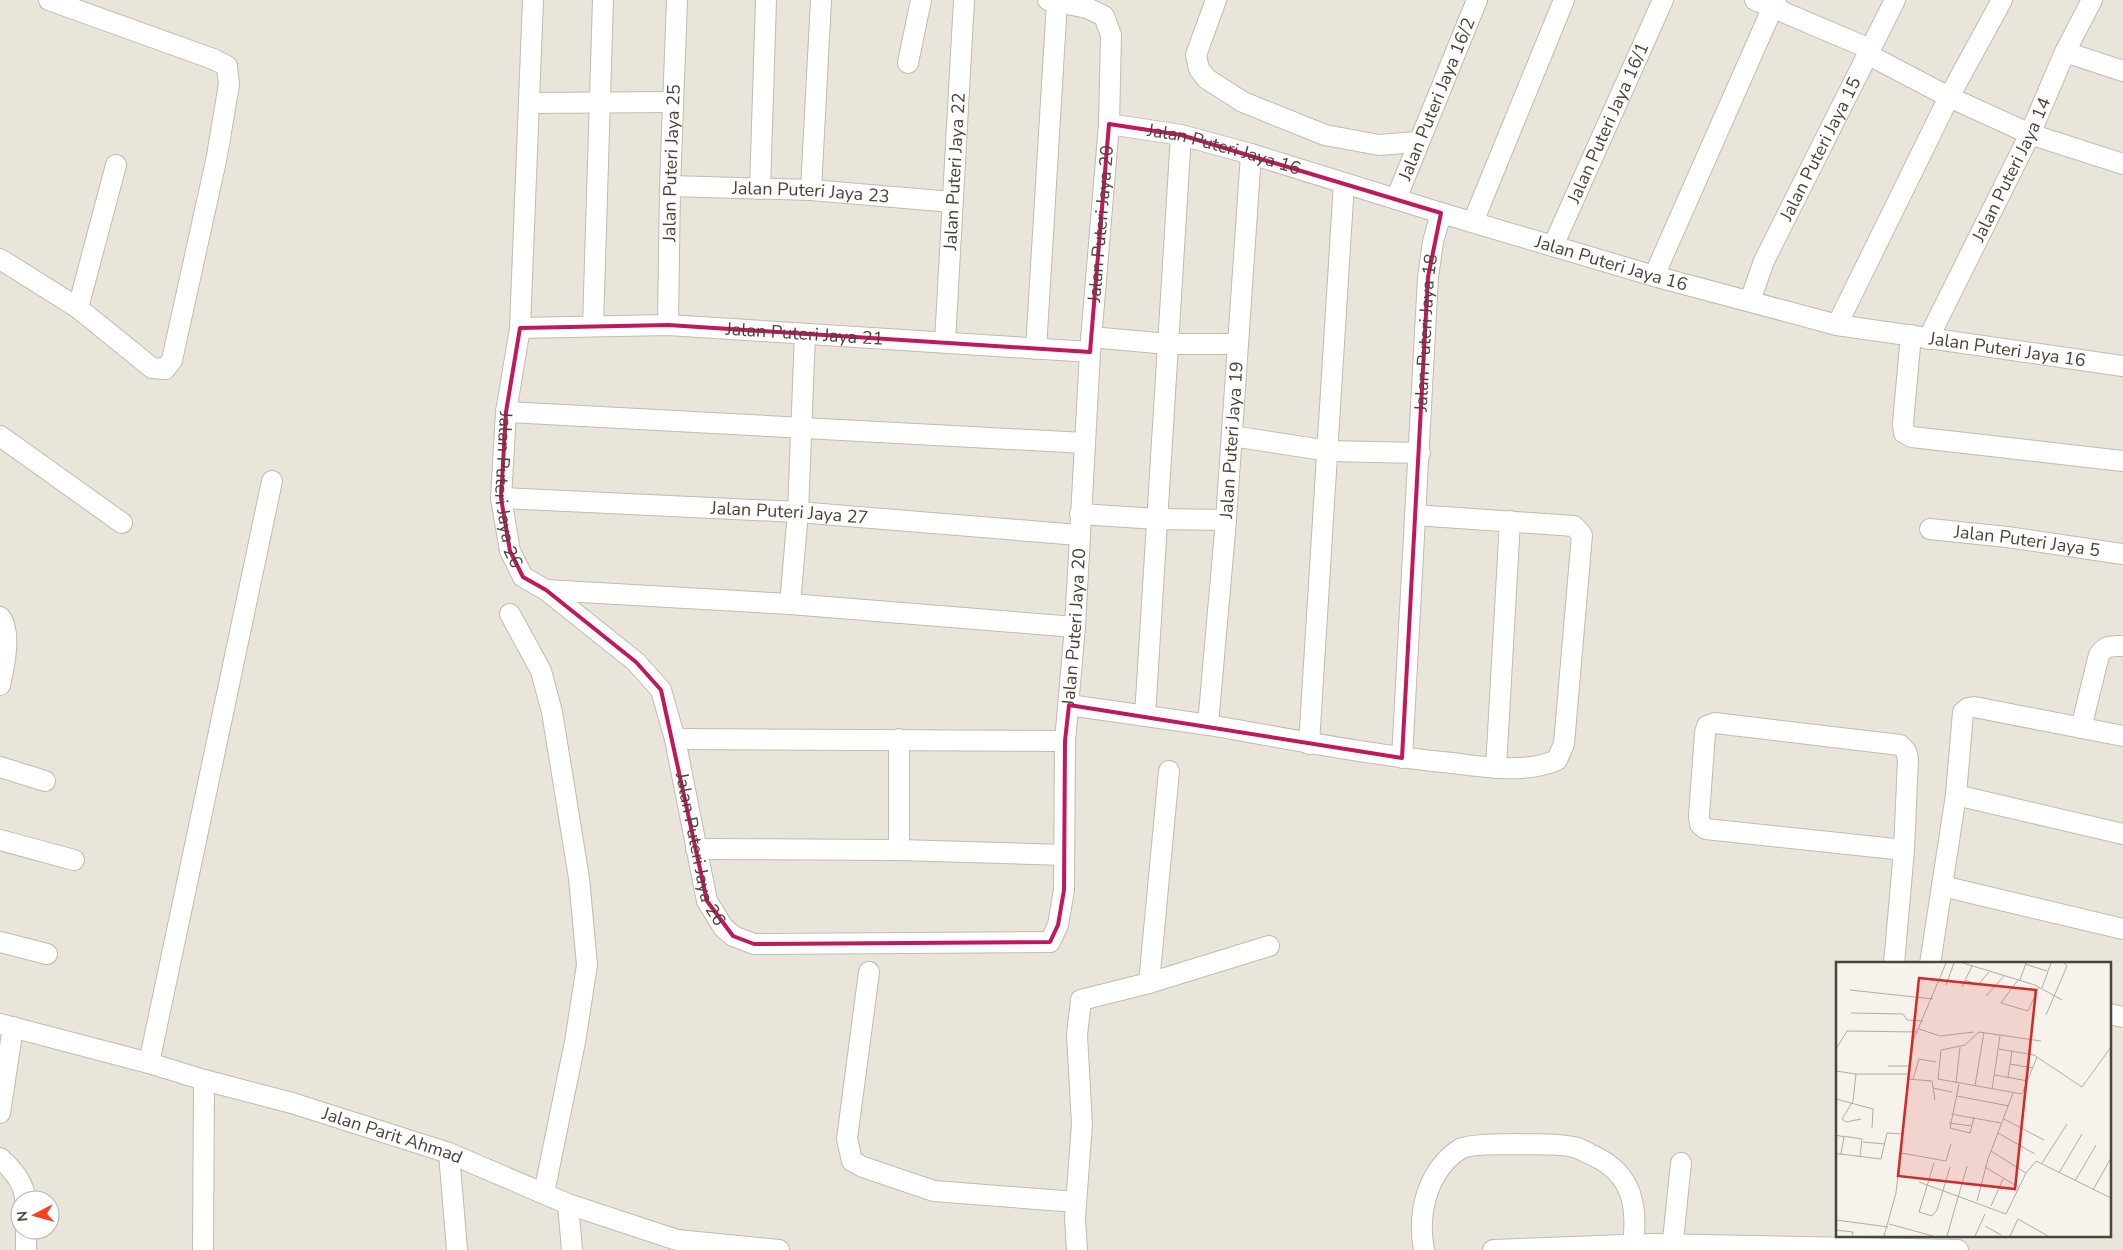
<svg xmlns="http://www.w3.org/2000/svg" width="2123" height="1250" viewBox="0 0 2123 1250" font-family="'Nunito Sans',sans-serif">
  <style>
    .residential { fill: #eae5da; fill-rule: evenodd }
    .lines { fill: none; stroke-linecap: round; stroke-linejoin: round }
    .minor-casing { stroke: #c2bbae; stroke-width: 22 }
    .minor { stroke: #fff; stroke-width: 20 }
    .marked { fill: none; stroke: #c2185b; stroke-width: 4; stroke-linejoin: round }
    .labels { text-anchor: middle; stroke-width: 4.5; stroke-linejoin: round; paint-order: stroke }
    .street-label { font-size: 18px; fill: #4b4439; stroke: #fff }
    .inset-road { fill: none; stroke: #b2ada4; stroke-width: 1 }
    .view { fill: #d62828; fill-opacity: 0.15; stroke: #d62828; stroke-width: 2.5 }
    .inset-edge { fill: none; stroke: #4b4439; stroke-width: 2.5 }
  </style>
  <rect width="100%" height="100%" fill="#f6f3ec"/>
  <path class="residential" d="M 0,0 L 2123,0 L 2123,1250 L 0,1250 ZM 1837,964 L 2109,964 L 2109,1236 L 1837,1236 ZM 20,1200 L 50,1200 L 50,1230 L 20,1230 Z"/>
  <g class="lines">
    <g class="minor-casing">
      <g id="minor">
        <path id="s1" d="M 533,0 L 520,328 L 506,412 L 501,498 L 510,551 L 523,577 L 546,590 L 636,662 L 661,690 L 675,739 L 707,901 L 723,927 L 733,936 L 754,944 L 1050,942 L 1058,925 L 1064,890 L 1065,741 L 1075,627 L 1090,352 L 1109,124 L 1111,35 L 1104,16 L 1087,8 L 1048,0"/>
        <path d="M 1216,0 L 1196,55 L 1199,69 L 1207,79 L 1243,102 L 1325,135 L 1379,145 L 1417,142"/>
        <path d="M 1755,0 L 1870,49"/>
        <path d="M 2065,52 L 2123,71"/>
        <path d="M 1867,54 L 1949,97 L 2030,134 L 2123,164"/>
        <path d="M 908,63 L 921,0"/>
        <path d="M 530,103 L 673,102"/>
        <path id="s2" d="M 1109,124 L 1181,135 L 1251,154 L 1441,213 L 1654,276 L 1837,325 L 2123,366"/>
        <path id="s3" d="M 670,186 L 811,190 L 952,202"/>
        <path d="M 760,189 L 766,0"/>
        <path d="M 811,190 L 821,0"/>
        <path id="s4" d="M 1396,199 L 1477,0"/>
        <path d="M 1473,222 L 1564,0"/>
        <path id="s5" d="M 1553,246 L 1663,0"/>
        <path d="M 0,259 L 78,308 L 152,368 L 165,369 L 172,360 L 217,156 L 229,84 L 227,66 L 213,59 L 49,0"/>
        <path d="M 1654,276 L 1776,0"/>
        <path id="s6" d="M 1750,301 L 1764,261 L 1895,0"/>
        <path d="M 78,308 L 116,165"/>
        <path id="s7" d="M 668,325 L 670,186 L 677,0"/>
        <path d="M 1837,325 L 1949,97 L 2002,0"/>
        <path d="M 593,326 L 603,0"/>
        <path id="s8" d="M 520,328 L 668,325 L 1090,352"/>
        <path d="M 1911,335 L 1903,423 L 1904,433 L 1912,437 L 2123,461"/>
        <path d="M 1091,337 L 1168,344 L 1238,344"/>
        <path id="s9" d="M 1928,339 L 2030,134 L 2065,52 L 2092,0"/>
        <path id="s10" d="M 945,342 L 964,0"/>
        <path d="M 1036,349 L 1057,2"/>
        <path d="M 506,412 L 1084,443"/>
        <path d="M 0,436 L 122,523"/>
        <path d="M 1232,436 L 1329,451 L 1420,453"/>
        <path id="s11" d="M 501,498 L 798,512 L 1078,535"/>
        <path d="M 1080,514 L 1157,519 L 1226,520"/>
        <path id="s12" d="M 1930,529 L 2007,537 L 2123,554"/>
        <path d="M 546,590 L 790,604 L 1075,627"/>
        <path d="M 790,604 L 798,512 L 805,334"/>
        <path d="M 510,614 L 541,671 L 552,712 L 579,878 L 587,965 L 575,1042 L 544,1193"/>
        <path d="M 0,617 C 12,631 4,668 0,685"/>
        <path d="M 1069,705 C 1116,712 1162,718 1209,725 C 1290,739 1370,755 1452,763 C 1486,767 1525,774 1557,760 L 1564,744 L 1582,535 L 1574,526 L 1415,515"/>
        <path d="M 1145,716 L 1181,135"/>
        <path id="s13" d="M 1208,725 L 1226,520 L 1251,154"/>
        <path d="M 2081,728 L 2099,655 C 2106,645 2111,646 2123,646"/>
        <path d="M 675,739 L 1065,741"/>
        <path d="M 1309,744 L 1344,183"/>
        <path id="s14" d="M 1402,758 L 1428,277 L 1433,242 L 1441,213"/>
        <path d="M 0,767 L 45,781"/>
        <path d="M 1496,768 L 1510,521"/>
        <path d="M 1956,795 L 2123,834"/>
        <path d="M 0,840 L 74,860"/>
        <path d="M 696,849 L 899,850 L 1064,855"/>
        <path d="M 899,850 L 899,739"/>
        <path d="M 1942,886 L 2123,929"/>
        <path d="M 0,942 L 47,954"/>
        <path d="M 1894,964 L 1904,850 L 1908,759 L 1906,751 L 1900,745 L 1715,723 L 1707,726 L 1705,733 L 1699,816 L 1700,824 L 1706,829 L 1904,850"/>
        <path d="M 1930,964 L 1956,795 L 1963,712 L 1968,708 L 1974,707 L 2123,736"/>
        <path d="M 869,972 L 847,1139 L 852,1161 L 863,1167 L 934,1191 L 1076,1202"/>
        <path d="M 1149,983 L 1169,771"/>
        <path d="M 2109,1014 L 2123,1017"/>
        <path id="s15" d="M 0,1024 L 149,1063 L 204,1080 L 292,1103 L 449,1153 L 568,1204 L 677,1240 L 779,1250"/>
        <path d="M 149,1063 L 272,481"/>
        <path d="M 0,1113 L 13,1027"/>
        <path d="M 449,1153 L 457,1250"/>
        <path d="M 0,1158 C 12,1169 25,1183 25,1200"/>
        <path d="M 568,1204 L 572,1250"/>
        <path d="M 26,1230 L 26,1250"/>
        <path d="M 203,1250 L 204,1080"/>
        <path d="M 1077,1250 L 1075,1218 L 1082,1124 L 1077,1035 L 1081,1000 L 1149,983 L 1269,946"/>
        <path d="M 1424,1250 C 1417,1213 1427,1171 1460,1149 C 1466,1144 1506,1144 1516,1144 C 1534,1145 1555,1143 1573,1147 C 1580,1148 1587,1153 1594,1156 C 1632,1174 1638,1205 1633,1245"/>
        <path d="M 1493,1250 L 1652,1244 L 1958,1250"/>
        <path d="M 1672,1250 L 1681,1163"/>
      </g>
    </g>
    <use href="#minor" class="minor"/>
  </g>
  <path class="marked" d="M 1109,124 L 1181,135 L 1441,213 L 1428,277 L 1402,758 L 1069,705 L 1065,741 L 1064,890 L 1058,925 L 1050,942 L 754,944 L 733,936 L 707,901 L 661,690 L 636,662 L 546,590 L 523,577 L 510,551 L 501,498 L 506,412 L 520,328 L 668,325 L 1090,352 Z"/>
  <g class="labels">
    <g class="street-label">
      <text dy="6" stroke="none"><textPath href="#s4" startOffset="108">Jalan Puteri Jaya 16/2</textPath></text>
      <text dy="6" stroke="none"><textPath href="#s5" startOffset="135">Jalan Puteri Jaya 16/1</textPath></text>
      <text dy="6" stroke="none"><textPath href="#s2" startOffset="118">Jalan Puteri Jaya 16</textPath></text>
      <text dy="6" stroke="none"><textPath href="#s6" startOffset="168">Jalan Puteri Jaya 15</textPath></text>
      <text dy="6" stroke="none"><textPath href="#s7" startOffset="162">Jalan Puteri Jaya 25</textPath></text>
      <text dy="6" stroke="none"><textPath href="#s9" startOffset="189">Jalan Puteri Jaya 14</textPath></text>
      <text dy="6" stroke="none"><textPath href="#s10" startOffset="171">Jalan Puteri Jaya 22</textPath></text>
      <text dy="6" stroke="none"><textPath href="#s3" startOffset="141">Jalan Puteri Jaya 23</textPath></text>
      <text dy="6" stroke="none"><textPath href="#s1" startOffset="2062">Jalan Puteri Jaya 20</textPath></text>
      <text dy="6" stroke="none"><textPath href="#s2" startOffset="522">Jalan Puteri Jaya 16</textPath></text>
      <text dy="6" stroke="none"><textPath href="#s14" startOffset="426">Jalan Puteri Jaya 18</textPath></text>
      <text dy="6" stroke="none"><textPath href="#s8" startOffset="285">Jalan Puteri Jaya 21</textPath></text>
      <text dy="6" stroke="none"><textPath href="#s2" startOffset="928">Jalan Puteri Jaya 16</textPath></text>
      <text dy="6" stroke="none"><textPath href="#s13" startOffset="286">Jalan Puteri Jaya 19</textPath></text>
      <text dy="6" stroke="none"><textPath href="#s1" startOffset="492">Jalan Puteri Jaya 26</textPath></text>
      <text dy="6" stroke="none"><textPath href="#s11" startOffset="289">Jalan Puteri Jaya 27</textPath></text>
      <text dy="6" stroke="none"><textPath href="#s12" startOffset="98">Jalan Puteri Jaya 5</textPath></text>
      <text dy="6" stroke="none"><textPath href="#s1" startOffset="1658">Jalan Puteri Jaya 20</textPath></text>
      <text dy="6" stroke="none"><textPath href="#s1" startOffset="926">Jalan Puteri Jaya 26</textPath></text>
      <text dy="6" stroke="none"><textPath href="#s15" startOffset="408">Jalan Parit Ahmad</textPath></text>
    </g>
  </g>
  <g transform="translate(1836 962)">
    <rect width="275" height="275" fill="#f6f3ec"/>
    <path class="inset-road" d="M 127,1 L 199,23 L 226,38M 189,2 L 211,9M 129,18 L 142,23 L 153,10M 182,18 L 165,41 L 192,49 L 203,25M 184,18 L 190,1M 110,23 L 118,1M 126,25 L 136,4M 206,26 L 215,1M 14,28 L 97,37M 150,34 L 168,14M 15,51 L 67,52 L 71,58 L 87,59M 210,53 L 231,4 L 228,1M 83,67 L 104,74 L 138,70M 0,87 L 11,69 L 82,70M 163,87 L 198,93 L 246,125 L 275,85M 201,95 L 186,132 L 102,117 L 105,88 L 129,83 L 143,70 L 205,79M 174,102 L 197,106M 52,104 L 72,104M 0,109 L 20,112 L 71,112M 20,112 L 17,139 L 6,157 L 10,160 L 25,157M 159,113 L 192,119M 172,115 L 176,89M 71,117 L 96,119 L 99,138M 77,117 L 83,97 L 100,100M 120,121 L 124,85M 123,122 L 114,166 L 134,171 L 138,155M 139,124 L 148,70M 97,126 L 116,130M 156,127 L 164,74M 121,134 L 173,144M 0,137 L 37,147 L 36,166M 115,152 L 165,161M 168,157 L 208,178M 113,161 L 136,164M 162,171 L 199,192M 0,173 L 8,175 L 5,192 L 0,192M 7,174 L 26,177 L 24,194M 27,180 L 49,182M 155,189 L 190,211M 65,191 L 110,199 L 115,182M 4,192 L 45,197 L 51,171 L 67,172M 98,201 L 83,250 L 96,254 L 101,248 L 114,205M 206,201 L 231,162M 149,205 L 182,225M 223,211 L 246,172M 239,219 L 260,183M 83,220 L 170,252 L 190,211 L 200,199 L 275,236M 257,228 L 275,196M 141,239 L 152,197 L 177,131M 155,244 L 167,217M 0,258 L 52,265M 53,262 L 97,274M 149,264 L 165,273M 0,268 L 17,270 L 16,274M 48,274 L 60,231 L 77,79 L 110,1M 111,274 L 131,204M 139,274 L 149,252M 174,274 L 182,257 L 212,274"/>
    <path class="view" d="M 83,16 L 200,28 L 179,227 L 62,214 Z"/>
    <rect width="275" height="275" class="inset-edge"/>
  </g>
  <g transform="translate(35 1215) rotate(264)"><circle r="24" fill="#ffffff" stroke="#b7b4b0"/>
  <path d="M0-4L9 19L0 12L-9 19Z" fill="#fc3f1d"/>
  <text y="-8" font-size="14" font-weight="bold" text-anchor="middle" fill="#4b4439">N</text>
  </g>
</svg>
